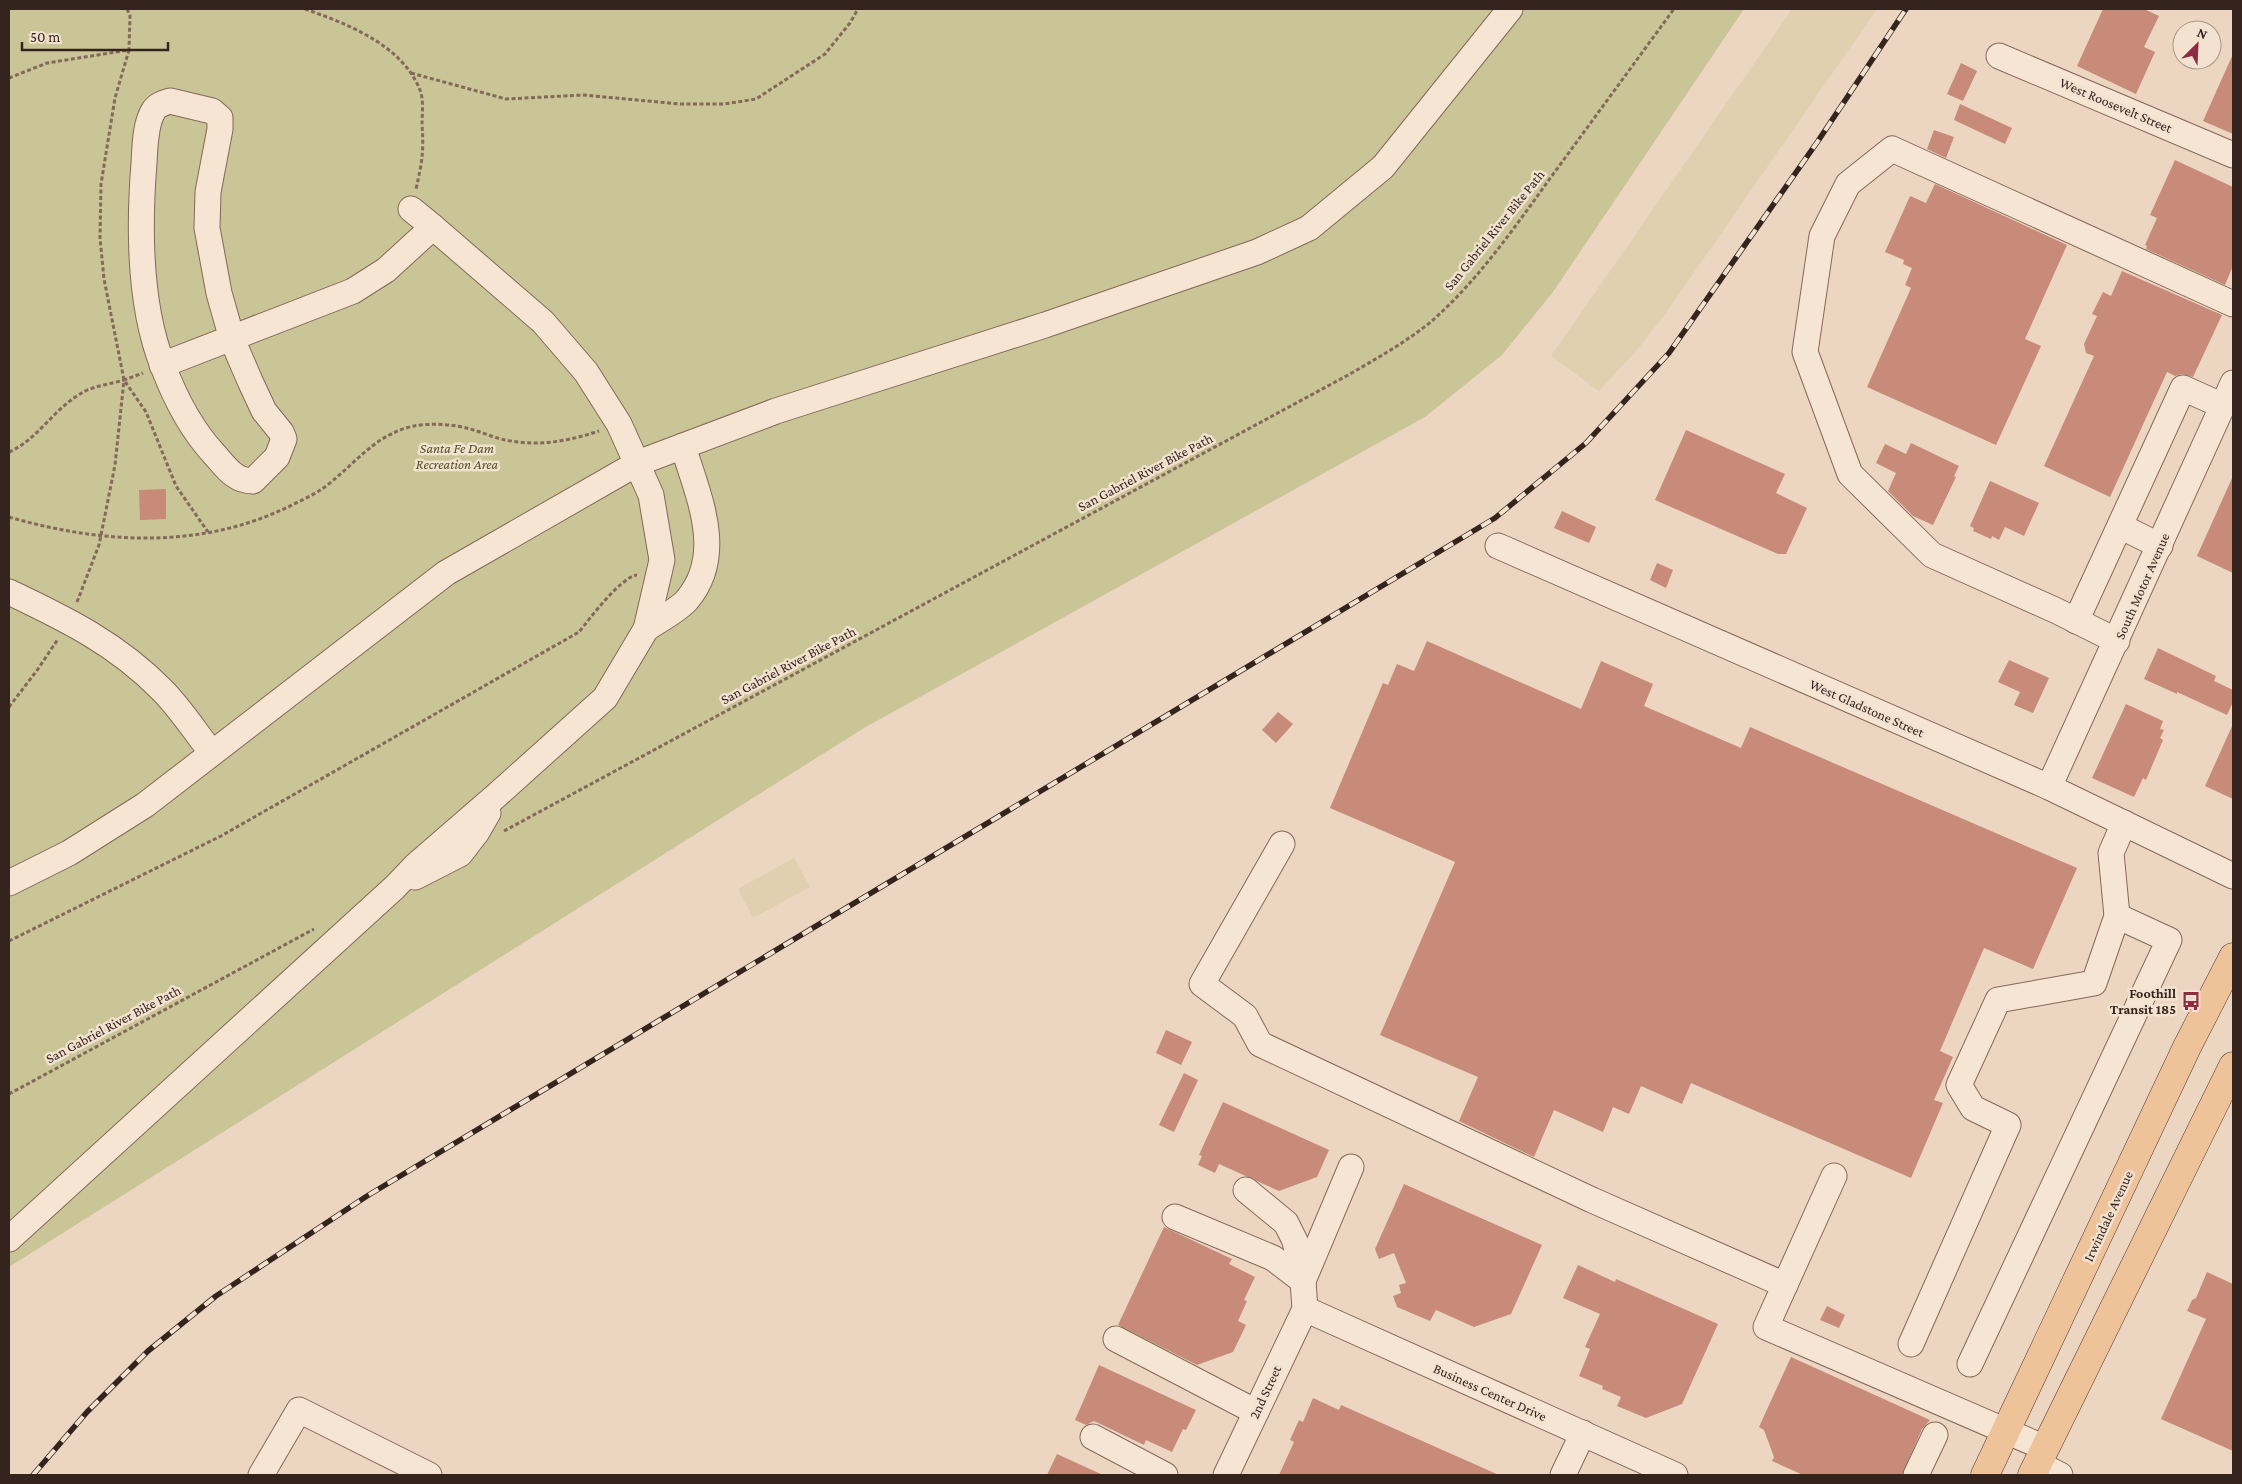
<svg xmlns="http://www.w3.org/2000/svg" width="2242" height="1484" viewBox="0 0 2242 1484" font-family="'Crimson Pro',serif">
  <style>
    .farmland { fill: #e1cfaf }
    .green { fill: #c9c596 }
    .building { fill: #c88a79 }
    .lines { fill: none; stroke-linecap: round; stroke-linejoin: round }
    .minor-casing { stroke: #84685a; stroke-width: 27 }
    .major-casing { stroke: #52372e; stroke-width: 29 }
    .path { stroke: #84685a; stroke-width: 3; stroke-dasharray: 4 2.5; stroke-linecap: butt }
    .minor { stroke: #f7e5d4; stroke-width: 25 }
    .major { stroke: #eec39a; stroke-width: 28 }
    .rail-casing { stroke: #35241d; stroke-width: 5.5 }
    .rail { stroke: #f3e2d0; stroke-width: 4; stroke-dasharray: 11; stroke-linecap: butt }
    .labels { text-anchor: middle; stroke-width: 5; stroke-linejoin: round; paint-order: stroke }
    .street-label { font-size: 14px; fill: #35241d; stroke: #f3e2d0 }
    .park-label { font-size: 14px; font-style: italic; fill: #4e5025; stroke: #f3e2d0 }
    .poi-label { font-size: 14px; font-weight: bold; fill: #35241d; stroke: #f3e2d0; text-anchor: end }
  </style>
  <rect width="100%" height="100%" fill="#ecd6c1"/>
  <g class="farmland">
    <path d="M 1792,9 L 1877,9 L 1663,317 L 1636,351 L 1599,391 L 1551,356 Z"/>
    <path d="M 794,858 L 810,887 L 753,918 L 738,889 Z"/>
  </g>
  <path class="green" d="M 9,9 L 1744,9 L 1553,292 L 1502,355 L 1425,417 L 864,728 L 9,1267 Z"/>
  <g class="building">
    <path d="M 2103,9 L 2144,9 L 2159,16 L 2144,47 L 2155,52 L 2136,94 L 2077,66 Z"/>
    <path d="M 2233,54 L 2233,134 L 2203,121 Z"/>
    <path d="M 1961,63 L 1977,71 L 1963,101 L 1947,94 Z"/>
    <path d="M 1960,104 L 2012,128 L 2005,144 L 1954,120 Z"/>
    <path d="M 1934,130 L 1954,137 L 1946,158 L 1927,149 Z"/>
    <path d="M 2175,160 L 2233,187 L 2233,266 L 2225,285 L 2146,249 L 2147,246 L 2145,245 L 2157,218 L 2150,215 Z"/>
    <path d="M 1935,184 L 2067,245 L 2025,339 L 2041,346 L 1996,445 L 1867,387 L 1911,288 L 1905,285 L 1912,268 L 1903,264 L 1904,260 L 1885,252 L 1910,196 L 1926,203 Z"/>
    <path d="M 2122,271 L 2222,315 L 2193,377 L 2182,374 L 2175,376 L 2167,372 L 2110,497 L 2044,466 L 2094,356 L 2086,353 L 2084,344 L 2097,316 L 2092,314 L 2103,292 L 2111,296 Z"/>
    <path d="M 1686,430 L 1785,474 L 1776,493 L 1807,508 L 1786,554 L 1778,554 L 1655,500 Z"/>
    <path d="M 1911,443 L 1959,466 L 1954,476 L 1956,477 L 1933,525 L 1913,516 L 1888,491 L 1896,473 L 1876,463 L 1885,444 L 1906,454 Z"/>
    <path d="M 2233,476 L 2233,573 L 2197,556 Z"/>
    <path d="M 1990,481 L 2039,503 L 2024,536 L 2005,527 L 1999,540 L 1992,536 L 1991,539 L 1973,531 L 1974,528 L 1970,526 Z"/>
    <path d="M 166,489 L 166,519 L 140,520 L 139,490 Z"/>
    <path d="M 1562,511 L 1596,527 L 1589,543 L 1554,528 Z"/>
    <path d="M 1657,563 L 1673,570 L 1666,588 L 1650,580 Z"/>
    <path d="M 1427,641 L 1581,709 L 1601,661 L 1653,684 L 1644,706 L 1741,748 L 1750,727 L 2077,868 L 2033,969 L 1984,948 L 1940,1051 L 1953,1057 L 1934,1100 L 1943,1103 L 1911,1178 L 1691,1083 L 1682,1104 L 1641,1086 L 1629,1114 L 1613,1107 L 1603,1132 L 1554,1110 L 1534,1157 L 1459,1121 L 1478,1077 L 1380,1035 L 1455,862 L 1330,808 L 1383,683 L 1388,685 L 1397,664 L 1414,671 Z"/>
    <path d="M 2158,648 L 2216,676 L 2214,681 L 2233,690 L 2233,702 L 2227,715 L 2177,692 L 2177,694 L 2144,679 Z"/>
    <path d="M 2009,660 L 2049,678 L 2033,713 L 2014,705 L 2020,692 L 1998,682 Z"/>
    <path d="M 2126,704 L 2163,721 L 2160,729 L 2164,730 L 2160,738 L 2163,740 L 2146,780 L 2143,778 L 2134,797 L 2092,778 Z"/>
    <path d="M 1278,712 L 1293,724 L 1276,743 L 1262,730 Z"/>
    <path d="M 2233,724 L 2233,799 L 2205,786 Z"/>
    <path d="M 1166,1030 L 1192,1042 L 1181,1065 L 1156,1053 Z"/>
    <path d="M 1184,1073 L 1198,1080 L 1174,1132 L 1159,1125 Z"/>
    <path d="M 1223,1102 L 1329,1150 L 1317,1177 L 1279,1191 L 1219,1164 L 1215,1173 L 1198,1165 L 1202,1156 L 1199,1155 Z"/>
    <path d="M 1404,1184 L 1542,1245 L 1511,1314 L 1474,1327 L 1436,1310 L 1430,1321 L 1397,1307 L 1393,1296 L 1401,1293 L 1399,1285 L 1406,1283 L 1394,1253 L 1379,1259 L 1375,1249 Z"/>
    <path d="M 1164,1227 L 1232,1259 L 1229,1264 L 1255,1277 L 1244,1300 L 1247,1301 L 1238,1321 L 1246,1325 L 1233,1352 L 1197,1365 L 1118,1325 Z"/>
    <path d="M 1578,1265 L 1615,1282 L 1616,1279 L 1718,1324 L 1682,1404 L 1646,1418 L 1617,1406 L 1621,1397 L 1602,1389 L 1603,1386 L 1579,1376 L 1590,1349 L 1585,1347 L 1600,1314 L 1563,1298 Z"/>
    <path d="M 2207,1272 L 2233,1284 L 2233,1451 L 2161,1419 L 2206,1319 L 2187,1311 L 2192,1300 L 2196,1298 Z"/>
    <path d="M 1827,1306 L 1845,1315 L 1839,1328 L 1820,1320 Z"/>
    <path d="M 1791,1357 L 1930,1420 L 1922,1429 L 1902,1475 L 1803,1475 L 1772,1461 L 1774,1457 L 1764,1430 L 1759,1427 Z"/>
    <path d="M 1099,1365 L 1196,1410 L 1186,1430 L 1183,1429 L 1172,1452 L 1146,1440 L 1144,1445 L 1094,1421 L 1086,1425 L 1075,1420 Z"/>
    <path d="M 1313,1398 L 1339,1410 L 1341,1405 L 1499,1475 L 1279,1475 L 1294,1442 L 1290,1440 L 1299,1420 L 1303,1422 Z"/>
    <path d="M 1057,1454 L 1103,1475 L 1047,1475 Z"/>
  </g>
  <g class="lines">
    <g class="minor-casing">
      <g id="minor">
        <path d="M 1999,56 L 2233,155"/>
        <path d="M 170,101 L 212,111 L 220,118 L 220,129 L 208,192 L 207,228 L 219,293 L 232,339 L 250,381 L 264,411 L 281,432 L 284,439 L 277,457 L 253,481 C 234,481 226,467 214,454 C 191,429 175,398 163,366 C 139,306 139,226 144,163 C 145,147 145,123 154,110 C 157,105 164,103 170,101 Z"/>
        <path d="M 411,209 L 433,227"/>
        <path d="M 2120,526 L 2160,546"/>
        <path d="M 1498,546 L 2049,787 L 2233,876"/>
        <path d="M 9,592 C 66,619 117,644 162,690 C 181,709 196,733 212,753"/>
        <path d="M 2076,621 L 2183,388 L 2223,406"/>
        <path d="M 646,629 C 659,620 677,611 687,600 C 726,554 698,496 683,446"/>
        <path d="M 2117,641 L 2057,611 L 1932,555 L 1850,474 L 1805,352 L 1822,236 L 1848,184 L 1892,149 L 2233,304"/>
        <path d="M 2049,787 L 2233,383"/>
        <path d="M 1282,844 L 1202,984 L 1245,1016 L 1260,1044 L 1592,1200 L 1785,1285"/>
        <path d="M 415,877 L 460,854 L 477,832 L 488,813"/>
        <path d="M 9,883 L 69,853 L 145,805 L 446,573 L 638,463 L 776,411 L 1045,325 L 1257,252 L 1309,228 L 1383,167 L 1510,9"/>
        <path d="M 1834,1176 L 1766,1327 L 2045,1448"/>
        <path d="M 1246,1190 L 1286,1223 L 1295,1241 L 1303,1281"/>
        <path d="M 1175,1217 L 1273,1258 L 1303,1281"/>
        <path d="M 9,1239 L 395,887 L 415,866 L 497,795 L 605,698 L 646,629 L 662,560 L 651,495 L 619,424 L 586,372 L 543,322 L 433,227 L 386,270 L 353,291 L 162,365"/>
        <path d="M 1305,1309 L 1675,1475"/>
        <path d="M 1116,1339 L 1256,1412"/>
        <path d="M 1911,1344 L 2008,1125 L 1973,1108 L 1959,1085 L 1998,1000 L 2094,983 L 2117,916 L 2111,853 L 2124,823"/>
        <path d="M 1970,1364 L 2169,940 L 2117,916"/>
        <path d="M 1093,1437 L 1165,1475"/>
        <path d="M 2038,1464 L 2060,1475"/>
        <path d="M 261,1475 L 299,1410 L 429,1475"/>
        <path d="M 1226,1475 L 1305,1309 L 1303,1281 L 1351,1167"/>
        <path d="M 1563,1475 L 1583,1433"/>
        <path d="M 1916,1475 L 1935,1435"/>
      </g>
    </g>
    <g class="major-casing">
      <g id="major">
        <path d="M 1985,1475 L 2187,1047 L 2233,957"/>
        <path d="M 2032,1475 L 2233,1066"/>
      </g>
    </g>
    <g class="path">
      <path d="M 127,9 L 130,15 L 129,50"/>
      <path d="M 305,9 C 348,24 402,45 420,90 C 424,100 422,114 422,125 C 424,151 422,163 416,189"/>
      <path d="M 411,73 L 506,99 L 583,95 L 680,104 L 724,104 L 756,99 L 825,54 L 850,23 L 858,9"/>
      <path d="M 9,78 L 47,63 L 129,50 L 115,98 L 101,184 L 100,238 L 104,279 L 124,380 L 146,412 L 176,486 L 208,532"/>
      <path d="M 9,452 C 37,440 53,410 80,394 C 92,386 111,384 124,380"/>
      <path d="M 9,517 C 102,544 202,550 292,505 C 302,500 313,495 322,489 C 353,467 374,434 414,426 C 430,423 454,424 470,429 C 482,432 494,438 506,440 C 538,447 569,441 599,431"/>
      <path d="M 77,602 L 99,545 L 115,465 L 124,380 L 143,373"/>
      <path d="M 9,707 L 38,669 L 58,639"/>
      <path d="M 504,831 L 1350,374 C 1379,357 1408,341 1433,320 C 1479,279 1515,227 1551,177 C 1592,121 1633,65 1674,9"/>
      <path d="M 9,941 L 221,836 L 579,632 C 590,618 621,577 637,575"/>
      <path d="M 9,1094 L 314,929"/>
    </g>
    <use href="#minor" class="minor"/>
    <use href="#major" class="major"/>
    <g class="rail-casing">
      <path id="rail" d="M 33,1475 L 87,1412 L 148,1351 L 216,1296 L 367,1196 L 1495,518 L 1586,443 L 1669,353 L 1818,141 L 1906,9"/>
    </g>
    <use href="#rail" class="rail"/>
  </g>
  <defs>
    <g id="bus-bare" transform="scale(1.5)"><path d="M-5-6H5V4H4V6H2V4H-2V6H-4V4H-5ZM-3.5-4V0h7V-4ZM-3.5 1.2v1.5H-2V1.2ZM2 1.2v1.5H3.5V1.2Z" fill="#902c41" stroke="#f3e2d0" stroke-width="2.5" paint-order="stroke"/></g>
  </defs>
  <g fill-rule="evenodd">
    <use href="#bus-bare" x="2191" y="1001"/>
  </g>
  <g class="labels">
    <g class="street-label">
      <text transform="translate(2116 105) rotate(23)" y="5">West Roosevelt Street</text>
      <text transform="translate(1494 230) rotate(-51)" y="5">San Gabriel River Bike Path</text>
      <text transform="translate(1145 472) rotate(-28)" y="5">San Gabriel River Bike Path</text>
      <text transform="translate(2142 586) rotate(-66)" y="5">South Motor Avenue</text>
      <text transform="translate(788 665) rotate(-28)" y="5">San Gabriel River Bike Path</text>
      <text transform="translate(1867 708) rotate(24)" y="5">West Gladstone Street</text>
      <text transform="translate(113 1024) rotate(-28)" y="5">San Gabriel River Bike Path</text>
      <text transform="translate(2108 1216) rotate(-65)" y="5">Irwindale Avenue</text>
      <text transform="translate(1265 1392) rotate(-65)" y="5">2nd Street</text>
      <text transform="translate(1490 1392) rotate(24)" y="5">Business Center Drive</text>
    </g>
    <g class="park-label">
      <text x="457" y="453">Santa Fe Dam<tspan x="457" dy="16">Recreation Area</tspan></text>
    </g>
    <g class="poi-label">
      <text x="2176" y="998">Foothill<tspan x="2176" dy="16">Transit 185</tspan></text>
    </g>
  </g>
  <rect width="2242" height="1484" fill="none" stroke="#35241d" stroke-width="20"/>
  <g transform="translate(2197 45) rotate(24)"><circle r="24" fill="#f3e2d0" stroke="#a79688"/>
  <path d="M0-4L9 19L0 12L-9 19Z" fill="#902c41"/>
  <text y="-8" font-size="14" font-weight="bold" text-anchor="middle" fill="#35241d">N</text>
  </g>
  <path d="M22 42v8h146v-8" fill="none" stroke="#35241d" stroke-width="2.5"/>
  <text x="30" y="42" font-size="15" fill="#35241d" stroke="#f3e2d0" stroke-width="4" paint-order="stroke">50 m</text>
</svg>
